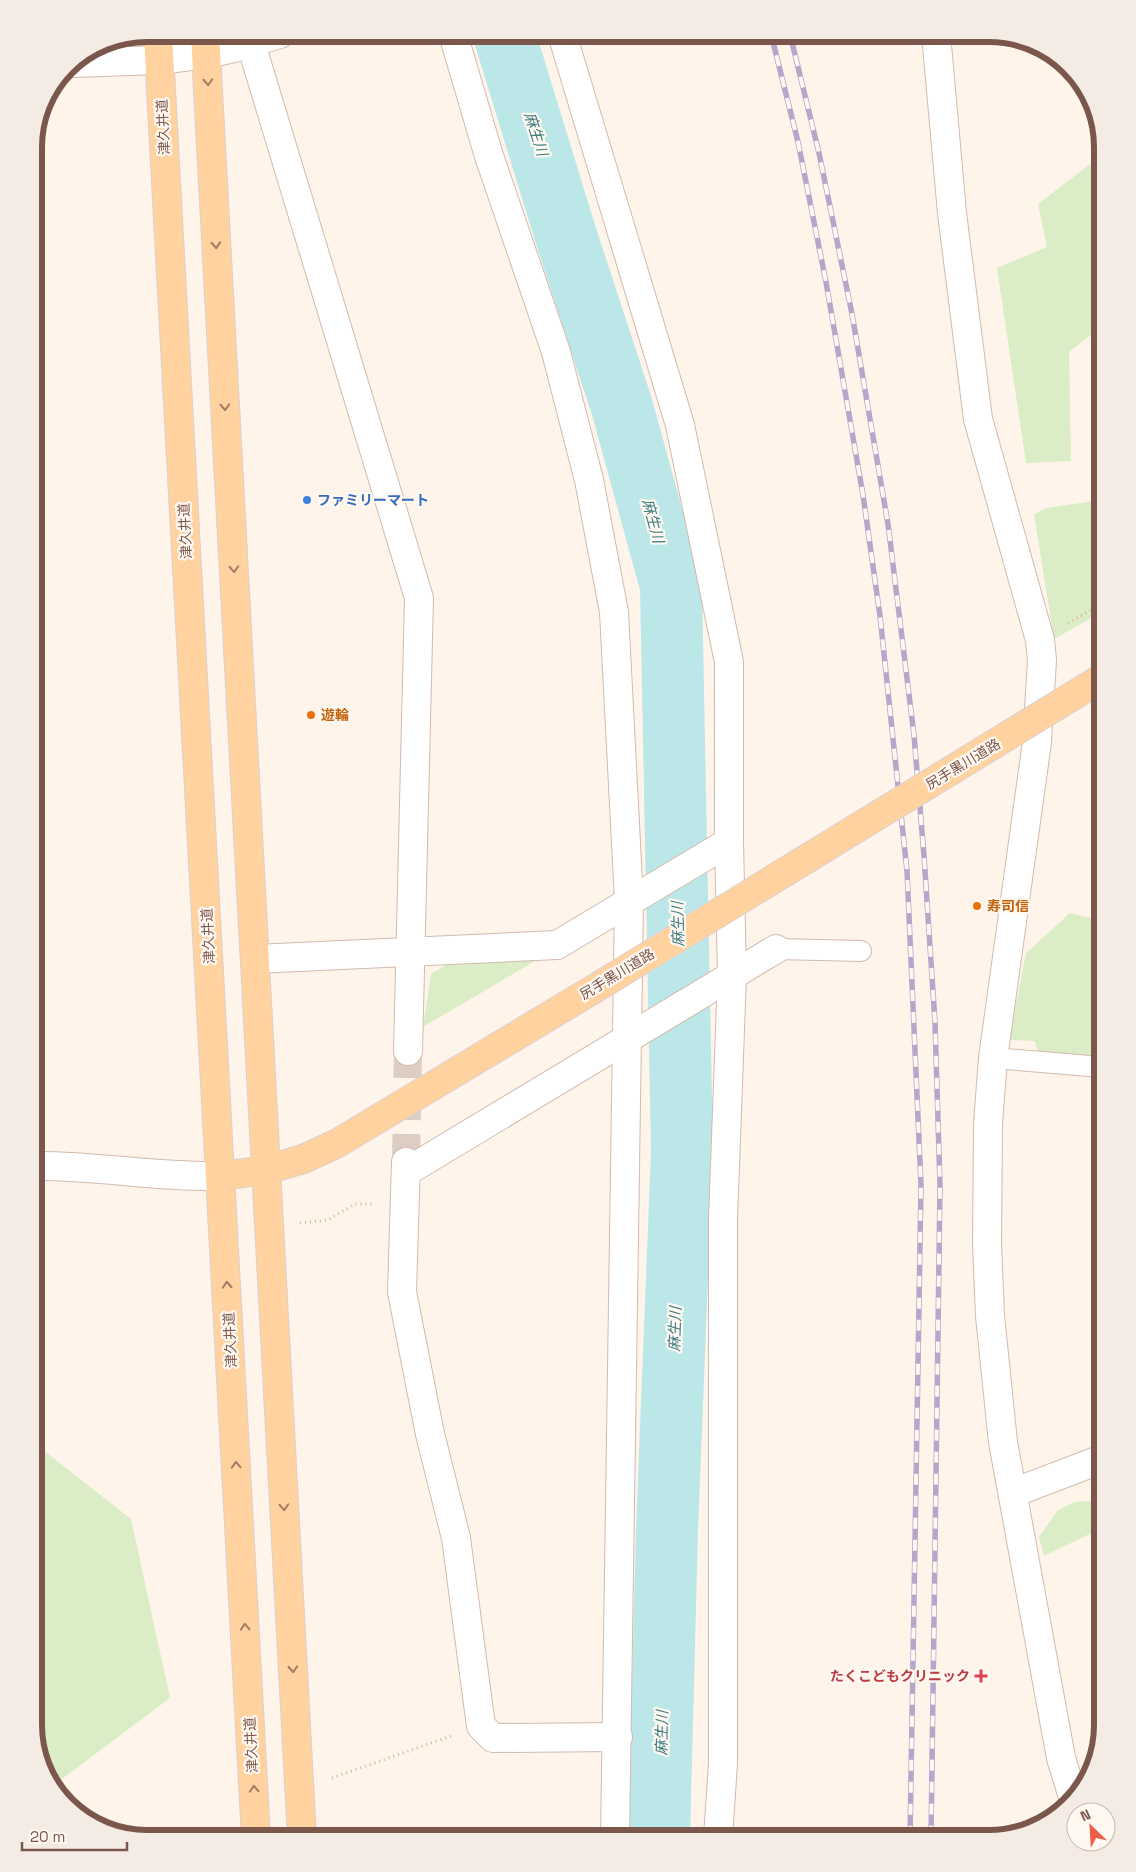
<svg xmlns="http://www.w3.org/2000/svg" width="1136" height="1872" viewBox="0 0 1136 1872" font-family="'Space Grotesk','Noto Sans JP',sans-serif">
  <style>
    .green { fill: #daedc6 }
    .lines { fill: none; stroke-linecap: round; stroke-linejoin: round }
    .river { stroke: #bce7e9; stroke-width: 62 }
    .minor-tunnel { stroke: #ddcdc2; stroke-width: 28; stroke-dasharray: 28 14; stroke-linecap: butt }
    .service-casing { stroke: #d2baae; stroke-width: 22 }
    .minor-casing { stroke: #d2baae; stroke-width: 30 }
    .tertiary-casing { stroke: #d2baae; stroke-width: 30 }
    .primary-casing { stroke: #dad0cd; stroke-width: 30 }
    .path { stroke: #dbb2a2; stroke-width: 3; stroke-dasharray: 1 4; stroke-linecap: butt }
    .service { stroke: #fff; stroke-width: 20 }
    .minor { stroke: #fff; stroke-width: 28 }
    .tertiary { stroke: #fff; stroke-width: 28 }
    .primary { stroke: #ffd2a0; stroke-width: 28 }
    .rail-casing { stroke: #b5a6ca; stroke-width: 5.5 }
    .rail { stroke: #fff8f1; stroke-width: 4; stroke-dasharray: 11; stroke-linecap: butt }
    .primary-bridge-casing { stroke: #dad0cd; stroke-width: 30; stroke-linecap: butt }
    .primary-bridge { stroke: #ffd2a0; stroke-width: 28 }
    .oneway { stroke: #a37c64 }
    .shop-dot { fill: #3f7fe0; stroke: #fff8f1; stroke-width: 2 }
    .food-dot { fill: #e8710a; stroke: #fff8f1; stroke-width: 2 }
    .health-dot { fill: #e0444e; stroke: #fff8f1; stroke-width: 2 }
    .labels { text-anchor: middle; stroke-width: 4.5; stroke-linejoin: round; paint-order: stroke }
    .street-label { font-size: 14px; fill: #7b574b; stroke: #fff8f1 }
    .shop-label { font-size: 14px; font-weight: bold; fill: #366cbe; stroke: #fff8f1; text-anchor: start }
    .food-label { font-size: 14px; font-weight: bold; fill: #c56008; stroke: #fff8f1; text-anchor: start }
    .health-label { font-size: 14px; font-weight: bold; fill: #be3a42; stroke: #fff8f1; text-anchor: end }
    .water-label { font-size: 15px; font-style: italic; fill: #3c7c80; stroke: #fff8f1 }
    .rim { fill: none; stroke: #7b574b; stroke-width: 6 }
  </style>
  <rect width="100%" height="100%" fill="#fef4ea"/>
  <g class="green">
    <path d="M 1102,155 L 1102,326 L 1069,352 L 1071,461 L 1026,463 L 997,268 L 1047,247 L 1038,204 Z"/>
    <path d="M 1102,500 L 1102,612 L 1054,639 L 1034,514 L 1046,508 Z"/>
    <path d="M 34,623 L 43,632 L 34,647 Z"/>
    <path d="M 1070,913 L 1102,921 L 1102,1059 L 1038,1055 L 1035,1041 L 1009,1040 L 1026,953 Z"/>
    <path d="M 537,960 L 423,1027 L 431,974 L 448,964 Z"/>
    <path d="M 34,1443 L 131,1519 L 170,1698 L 54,1785 L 46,1775 L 34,1724 Z"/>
    <path d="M 1102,1500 L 1102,1528 L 1044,1556 L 1039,1537 L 1058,1510 L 1075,1502 Z"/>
  </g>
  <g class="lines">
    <path class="river" d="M 504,34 L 566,236 L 622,407 L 671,586 L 682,1151 L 667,1530 L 659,1838"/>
    <path class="minor-tunnel" d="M 406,1162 L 408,1051"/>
    <g class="service-casing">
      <g id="service">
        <path d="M 776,949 L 861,951"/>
        <path d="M 993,1058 L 1102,1067"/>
      </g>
    </g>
    <g class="minor-casing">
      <g id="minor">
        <path d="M 453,34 L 489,156 L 556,352 L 589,480 L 614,612 L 629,901 L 615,1838"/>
        <path d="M 562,34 L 680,425 L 729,662 L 729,842 L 732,975 L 723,1220 L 723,1763 L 718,1838"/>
        <path d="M 936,34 L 952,213 L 978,419 L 1040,640 L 1042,660 L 1037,742 L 993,1058 L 988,1124 L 987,1244 L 990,1316 L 1003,1442 L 1061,1758 L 1073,1797"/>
        <path d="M 251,44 L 419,598 L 408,1051"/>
        <path d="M 206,54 L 234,48 L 280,34"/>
        <path d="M 255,959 L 557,945 L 729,842"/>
        <path d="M 406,1162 L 402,1292 L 430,1434 L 456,1538 L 481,1726 L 493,1738 L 618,1737"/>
        <path d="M 34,1166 C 96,1165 158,1178 221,1176"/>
        <path d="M 406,1172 L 776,949"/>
      </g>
    </g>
    <g class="tertiary-casing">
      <g id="tertiary">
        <path d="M 74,63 L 159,60 L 206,54"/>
        <path d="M 1013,1493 L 1102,1459"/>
      </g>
    </g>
    <g class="primary-casing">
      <g id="primary">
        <path d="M 158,34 L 256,1838"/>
        <path d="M 205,34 L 302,1838"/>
        <path d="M 221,1176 L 266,1170 L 303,1159 L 336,1144 L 599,986"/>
      </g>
    </g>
    <g class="path">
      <path d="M 1068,623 L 1102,604"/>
      <path d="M 300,1223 L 328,1220 L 355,1204 L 374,1204"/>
      <path d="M 332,1778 L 451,1736"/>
    </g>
    <use href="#service" class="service"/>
    <use href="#minor" class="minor"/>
    <use href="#tertiary" class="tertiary"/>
    <use href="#primary" class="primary"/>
    <g class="rail-casing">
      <g id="rail">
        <path d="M 771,34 L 798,142 L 826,282 L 863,495 L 880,616 L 907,871 L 921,1185 L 910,1838"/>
        <path d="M 790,34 L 819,153 L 852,314 L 888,524 L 914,735 L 924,856 L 935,1022 L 940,1186 L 931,1838"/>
      </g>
    </g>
    <use href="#rail" class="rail"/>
    <g class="primary-bridge-casing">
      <path id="primary-bridge" d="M 599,986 L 1102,678"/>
    </g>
    <use href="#primary-bridge" class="primary-bridge"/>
  </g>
  <defs><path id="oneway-chevron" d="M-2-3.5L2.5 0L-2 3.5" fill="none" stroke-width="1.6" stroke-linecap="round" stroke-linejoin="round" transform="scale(1.25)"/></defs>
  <g class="oneway">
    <use href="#oneway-chevron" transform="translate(208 82) rotate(87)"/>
    <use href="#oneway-chevron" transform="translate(216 245) rotate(87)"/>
    <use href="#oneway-chevron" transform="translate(225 407) rotate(87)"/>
    <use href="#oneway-chevron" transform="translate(234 569) rotate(87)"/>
    <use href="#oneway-chevron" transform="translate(227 1285) rotate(-93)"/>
    <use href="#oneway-chevron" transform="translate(236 1465) rotate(-93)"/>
    <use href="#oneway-chevron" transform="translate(284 1507) rotate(87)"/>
    <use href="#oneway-chevron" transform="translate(245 1627) rotate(-93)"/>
    <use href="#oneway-chevron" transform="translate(293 1669) rotate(87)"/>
    <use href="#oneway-chevron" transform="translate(254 1789) rotate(-93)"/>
  </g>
  <circle class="shop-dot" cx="307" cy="500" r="5"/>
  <g class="food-dot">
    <circle cx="311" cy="715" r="5"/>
    <circle cx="977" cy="906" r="5"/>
  </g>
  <path class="health-dot" d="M978.5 1668.5h5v5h5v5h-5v5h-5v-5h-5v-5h5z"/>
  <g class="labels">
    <g class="street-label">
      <text transform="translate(163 127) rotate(-93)" y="5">津久井道</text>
      <text transform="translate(185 531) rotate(-93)" y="5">津久井道</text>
      <text transform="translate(963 764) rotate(-31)" y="5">尻手黒川道路</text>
      <text transform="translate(208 936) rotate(-93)" y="5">津久井道</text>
      <text transform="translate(617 974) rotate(-31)" y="5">尻手黒川道路</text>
      <text transform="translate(230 1340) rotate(-93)" y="5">津久井道</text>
      <text transform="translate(251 1745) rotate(-93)" y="5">津久井道</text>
    </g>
    <g class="shop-label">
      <text x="317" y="505">ファミリーマート</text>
    </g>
    <g class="food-label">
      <text x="321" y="720">遊輪</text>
      <text x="987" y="911">寿司信</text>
    </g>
    <g class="health-label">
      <text x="970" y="1681">たくこどもクリニック</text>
    </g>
    <g class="water-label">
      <text transform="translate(536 134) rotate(72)" y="5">麻生川</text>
      <text transform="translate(653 521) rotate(75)" y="5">麻生川</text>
      <text transform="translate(678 924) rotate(-91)" y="5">麻生川</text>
      <text transform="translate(675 1329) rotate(-88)" y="5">麻生川</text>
      <text transform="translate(662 1733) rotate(-89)" y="5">麻生川</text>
    </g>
  </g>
  <path d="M0 0H1136V1872H0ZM147 42H989A105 105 0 0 1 1094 147V1725A105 105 0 0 1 989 1830H147A105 105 0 0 1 42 1725V147A105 105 0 0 1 147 42Z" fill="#f4ebe4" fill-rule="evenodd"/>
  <path class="rim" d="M147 42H989A105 105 0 0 1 1094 147V1725A105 105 0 0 1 989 1830H147A105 105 0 0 1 42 1725V147A105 105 0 0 1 147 42Z"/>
  <g transform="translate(1091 1827) rotate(335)"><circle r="24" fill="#fff8f1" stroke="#cab8af"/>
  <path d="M0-4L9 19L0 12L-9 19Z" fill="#ed5d49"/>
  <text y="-8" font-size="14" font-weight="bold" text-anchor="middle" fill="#7b574b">N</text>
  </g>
  <path d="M22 1842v8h105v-8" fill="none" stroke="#7b574b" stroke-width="2.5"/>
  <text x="30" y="1842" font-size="15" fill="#7b574b" stroke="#fff8f1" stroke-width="4" paint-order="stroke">20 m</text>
</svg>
